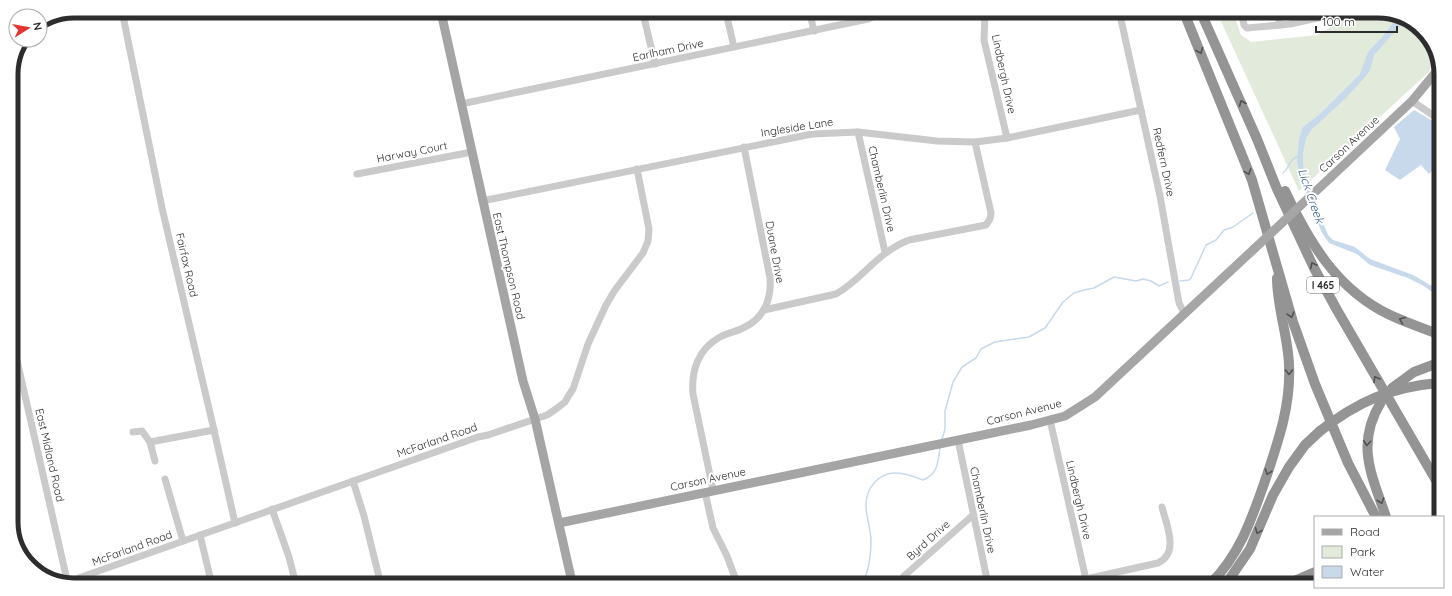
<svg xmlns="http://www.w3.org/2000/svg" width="1452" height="596" viewBox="0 0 1452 596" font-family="Quicksand,sans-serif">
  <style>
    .green { fill: #e2ebdb }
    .water { fill: #c7d9eb }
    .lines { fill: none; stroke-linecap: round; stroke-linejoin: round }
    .stream { stroke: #c7d9eb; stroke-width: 1.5 }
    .minor { stroke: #cacaca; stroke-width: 7 }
    .major { stroke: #a5a5a5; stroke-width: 9 }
    .highway { stroke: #949494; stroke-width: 10 }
    .major-bridge { stroke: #a5a5a5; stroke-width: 9 }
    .highway-bridge { stroke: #949494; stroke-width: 10 }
    .oneway { stroke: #515151 }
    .labels { text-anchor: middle; stroke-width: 4; stroke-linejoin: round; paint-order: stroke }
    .shield { fill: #fff; stroke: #6c6c6c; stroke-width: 1 }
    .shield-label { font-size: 10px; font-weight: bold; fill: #2d2d2d }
    .street-label { font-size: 11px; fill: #2d2d2d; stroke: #fff }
    .water-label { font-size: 12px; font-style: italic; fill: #3c668e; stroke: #fff }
    .rim { fill: none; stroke: #2d2d2d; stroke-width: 5 }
  </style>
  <rect width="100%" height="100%" fill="#fff"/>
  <path class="green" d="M 1218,15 L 1234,15 L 1241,35 L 1251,42 L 1317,35 L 1333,26 L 1345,16 L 1402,16 L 1428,36 L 1436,57 L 1429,72 L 1299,191 Z"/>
  <g class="water">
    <path d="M 1401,16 L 1406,19 L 1374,55 L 1370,70 L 1365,77 L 1346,98 L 1312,129 L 1306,138 L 1303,153 L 1303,165 L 1306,179 L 1328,235 L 1333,240 L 1355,247 L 1370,259 L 1413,275 L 1439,290 L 1439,297 L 1424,286 L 1408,278 L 1370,265 L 1357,254 L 1329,243 L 1322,233 L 1300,177 L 1297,161 L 1299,138 L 1303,127 L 1320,114 L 1360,74 L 1368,52 L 1383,36 L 1394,22 Z"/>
    <path d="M 1414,110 L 1433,121 L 1434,131 L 1440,139 L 1440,161 L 1429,174 L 1421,165 L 1400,180 L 1385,170 L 1400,139 L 1394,127 Z"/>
  </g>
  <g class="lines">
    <g class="stream">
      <path d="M 1283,173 C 1289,169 1289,159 1298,156"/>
      <path d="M 1180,281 L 1189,280 L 1191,278 L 1206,245 L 1216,240 L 1224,230 L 1233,227 L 1253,213"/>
      <path d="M 942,439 L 945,429 L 945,411 L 953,382 L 962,367 L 976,358 L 981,349 L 995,342 L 1008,340 L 1029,337 L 1045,328 L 1063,302 L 1074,293 L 1084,290 L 1094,288 L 1114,277 L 1136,281 L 1143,279 L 1151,281 L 1159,286 L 1168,282"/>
      <path d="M 865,578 C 869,567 871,553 871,541 C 871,529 866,517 866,505 C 866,488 879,472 897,473 C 905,473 915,477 923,480 C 938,474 938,462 940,448"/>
    </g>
    <g class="minor">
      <path d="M 122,11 L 162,208 L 214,430 L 235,523"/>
      <path d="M 643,13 L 655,64"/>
      <path d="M 726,13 L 734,47"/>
      <path d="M 810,14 L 814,31"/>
      <path d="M 985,14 L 984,40 L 1007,138"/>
      <path d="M 1120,15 L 1160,196 L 1179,303 L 1184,313"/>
      <path d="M 1242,15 L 1244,25 L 1247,28 L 1290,24 L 1331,15"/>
      <path d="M 1278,15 L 1280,25"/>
      <path d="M 1412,101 L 1437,118 L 1437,126 L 1440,135"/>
      <path d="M 461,104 L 868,19 L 879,14"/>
      <path d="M 858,132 L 885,252"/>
      <path d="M 357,174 L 472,152"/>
      <path d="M 482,201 L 812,134 L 858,132 L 937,141 L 975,142 L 1007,138 L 1141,110"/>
      <path d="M 764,310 L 836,294 C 864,278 876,253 909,240 L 986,225 L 990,219 L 991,213 L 975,142"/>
      <path d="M 11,334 L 67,580"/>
      <path d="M 1050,420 L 1087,584"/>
      <path d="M 133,432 L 142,431 L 150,442 L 155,461"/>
      <path d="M 958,440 L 988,584"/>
      <path d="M 150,442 L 214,430"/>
      <path d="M 165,479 L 183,541"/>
      <path d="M 353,481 L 364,516 L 380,581"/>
      <path d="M 713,490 L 693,394 C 691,371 698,349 720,337 C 727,333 735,332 743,328 C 763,319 772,300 770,278 L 744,147"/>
      <path d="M 705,492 L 713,528 L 727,556 L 737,583"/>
      <path d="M 272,509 L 289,557 L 295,581"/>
      <path d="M 200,535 L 211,581"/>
      <path d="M 1086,579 L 1158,563 C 1180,553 1166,524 1162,507"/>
      <path d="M 73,580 L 478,437 L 488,435 L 547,415 L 556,409 L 565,402 L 569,395 L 573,389 L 588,344 L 606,305 L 615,290 L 643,253 L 648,241 L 649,229 L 637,169"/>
      <path d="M 899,583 L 904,576 L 973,515"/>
    </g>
    <g class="major">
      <path d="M 441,12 L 523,381 L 535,419 L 572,582"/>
      <path d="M 1331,177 L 1412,101 L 1440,67"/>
      <path d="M 559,523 L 1031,425 L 1065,416 L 1095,397 L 1254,249"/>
    </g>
    <g class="highway">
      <path d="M 1185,15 L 1252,180 L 1293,322 L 1315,384 L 1348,463 L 1376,517"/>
      <path d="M 1202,15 L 1257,139 L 1277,189 L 1314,268 L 1337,310 L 1437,482"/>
      <path d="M 1285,191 C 1309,242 1337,290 1390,315 C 1405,322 1422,328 1438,334"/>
      <path d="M 1392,388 L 1414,372 L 1438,363"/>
      <path d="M 1381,402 C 1355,445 1372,475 1386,517"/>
      <path d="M 1210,584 C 1241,554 1253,515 1267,475 C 1279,439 1291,404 1289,365 C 1288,336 1277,307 1277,278"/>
      <path d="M 1226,584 L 1250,549 L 1273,495 L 1289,467 L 1305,445 L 1320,431"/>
      <path d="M 1285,585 L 1315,572"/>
    </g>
    <path class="major-bridge" d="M 1254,249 L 1331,177"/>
    <path class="highway-bridge" d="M 1320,431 C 1357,402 1391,387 1438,383"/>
  </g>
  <defs><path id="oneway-chevron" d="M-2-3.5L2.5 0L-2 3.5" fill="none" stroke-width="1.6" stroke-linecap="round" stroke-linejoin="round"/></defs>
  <g class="oneway">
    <use href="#oneway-chevron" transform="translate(1200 51) rotate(68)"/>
    <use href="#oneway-chevron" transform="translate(1242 103) rotate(-113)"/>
    <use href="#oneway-chevron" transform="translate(1248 172) rotate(70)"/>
    <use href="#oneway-chevron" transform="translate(1313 265) rotate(-117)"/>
    <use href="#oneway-chevron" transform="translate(1291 315) rotate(74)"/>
    <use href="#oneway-chevron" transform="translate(1402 320) rotate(-158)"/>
    <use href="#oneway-chevron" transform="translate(1289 372) rotate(90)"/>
    <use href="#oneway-chevron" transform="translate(1376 379) rotate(-120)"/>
    <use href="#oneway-chevron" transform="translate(1367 443) rotate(94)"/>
    <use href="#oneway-chevron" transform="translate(1268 472) rotate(109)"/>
    <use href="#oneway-chevron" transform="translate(1381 501) rotate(71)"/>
    <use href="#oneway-chevron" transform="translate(1258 531) rotate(112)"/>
  </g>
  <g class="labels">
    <rect class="shield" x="1307" y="277" width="32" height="16" rx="3"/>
    <g class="shield-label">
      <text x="1323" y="289">I 465</text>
    </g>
    <g class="street-label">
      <text transform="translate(668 50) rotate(-12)" y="4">Earlham Drive</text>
      <text transform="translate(1004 74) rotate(78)" y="4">Lindbergh Drive</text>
      <text transform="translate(797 127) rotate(-9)" y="4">Ingleside Lane</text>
      <text transform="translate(1349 144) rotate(-43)" y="4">Carson Avenue</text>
      <text transform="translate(412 152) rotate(-11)" y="4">Harway Court</text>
      <text transform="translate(1164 162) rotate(78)" y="4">Redfern Drive</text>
      <text transform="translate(882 189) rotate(77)" y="4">Chamberlin Drive</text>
      <text transform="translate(775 252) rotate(80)" y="4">Duane Drive</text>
      <text transform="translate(187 265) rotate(77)" y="4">Fairfax Road</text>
      <text transform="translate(509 266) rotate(77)" y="4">East Thompson Road</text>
      <text transform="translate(1024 412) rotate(-14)" y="4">Carson Avenue</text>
      <text transform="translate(437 440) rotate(-19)" y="4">McFarland Road</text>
      <text transform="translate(50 455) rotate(77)" y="4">East Midland Road</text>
      <text transform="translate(708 479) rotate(-12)" y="4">Carson Avenue</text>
      <text transform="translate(1079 500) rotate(77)" y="4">Lindbergh Drive</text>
      <text transform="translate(983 510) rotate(78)" y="4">Chamberlin Drive</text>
      <text transform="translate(928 540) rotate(-42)" y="4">Byrd Drive</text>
      <text transform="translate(132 548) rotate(-20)" y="4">McFarland Road</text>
    </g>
    <g class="water-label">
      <text transform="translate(1311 196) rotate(71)" y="4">Lick Creek</text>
    </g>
  </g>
  <path d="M0 0H1452V596H0ZM74 18H1378A56 56 0 0 1 1434 74V522A56 56 0 0 1 1378 578H74A56 56 0 0 1 18 522V74A56 56 0 0 1 74 18Z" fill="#fff" fill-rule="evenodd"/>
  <path class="rim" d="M74 18H1378A56 56 0 0 1 1434 74V522A56 56 0 0 1 1378 578H74A56 56 0 0 1 18 522V74A56 56 0 0 1 74 18Z"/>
  <rect x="1314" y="516" width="130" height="72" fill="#ffffff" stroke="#ababab"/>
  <rect x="1322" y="529" width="20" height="6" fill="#a5a5a5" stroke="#ababab"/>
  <text x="1350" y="536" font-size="12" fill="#2d2d2d">Road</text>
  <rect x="1322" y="546" width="20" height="12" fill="#e2ebdb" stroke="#ababab"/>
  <text x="1350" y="556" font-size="12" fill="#2d2d2d">Park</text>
  <rect x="1322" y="566" width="20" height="12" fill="#c7d9eb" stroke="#ababab"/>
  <text x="1350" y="576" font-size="12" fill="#2d2d2d">Water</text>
  <g transform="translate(28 28) rotate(79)"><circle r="19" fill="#ffffff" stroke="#ababab"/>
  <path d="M0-3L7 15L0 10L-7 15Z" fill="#e33430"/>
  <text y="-6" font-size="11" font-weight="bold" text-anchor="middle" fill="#2d2d2d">N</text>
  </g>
  <path d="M1316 26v6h81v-6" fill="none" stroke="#2d2d2d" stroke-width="2"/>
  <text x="1322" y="26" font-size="12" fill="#2d2d2d" stroke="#ffffff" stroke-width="3" paint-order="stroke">100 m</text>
</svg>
